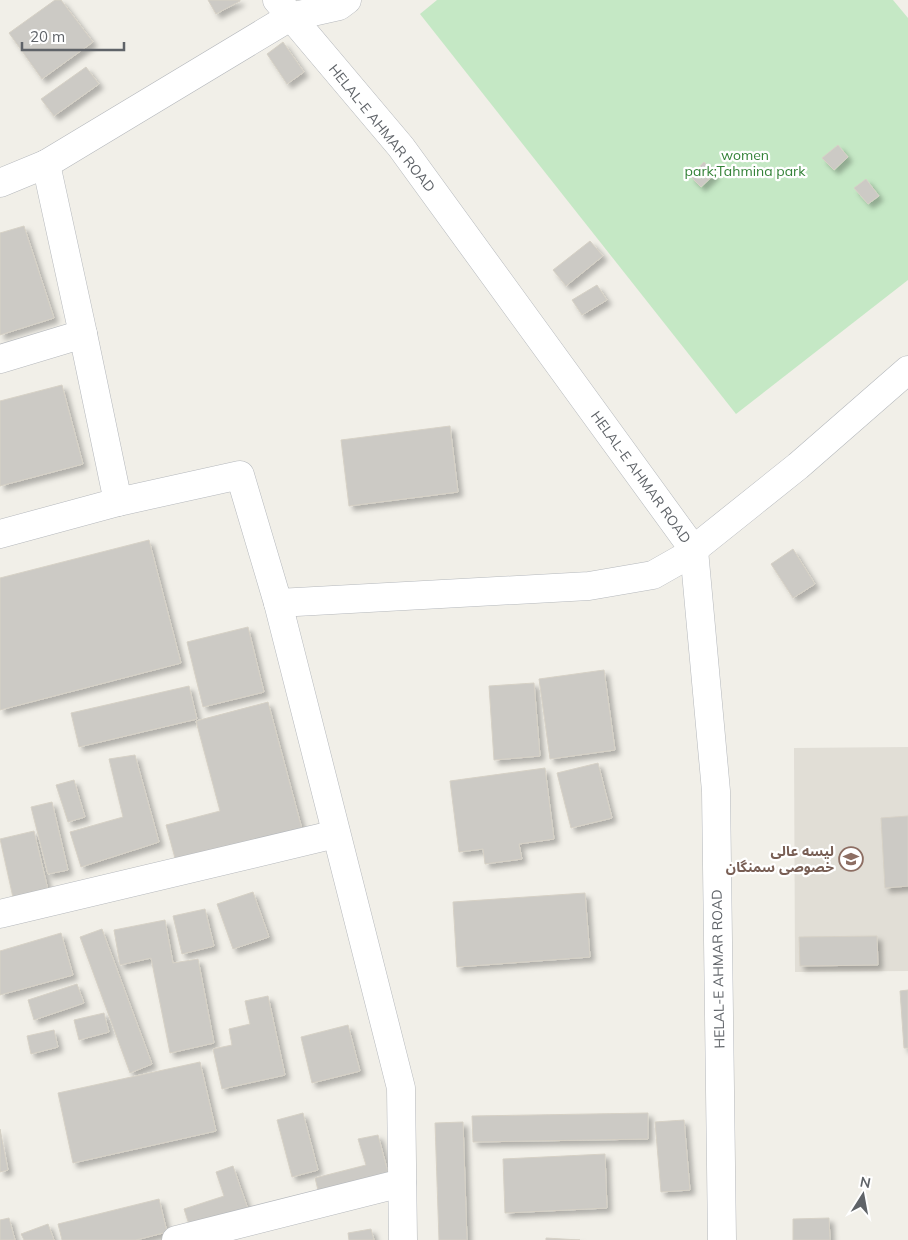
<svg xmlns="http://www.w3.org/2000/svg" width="908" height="1240" viewBox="0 0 908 1240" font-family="Mulish,'Noto Sans Arabic',sans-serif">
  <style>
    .education { fill: #e1ded6 }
    .green { fill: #c5e8c5 }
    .building { fill: #cccac5; stroke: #d6d1c6; filter: url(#shadow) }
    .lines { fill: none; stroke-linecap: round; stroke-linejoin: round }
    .minor-casing { stroke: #b5b8bc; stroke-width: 29 }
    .minor { stroke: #fff; stroke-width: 28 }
    .labels { text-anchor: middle; stroke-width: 4.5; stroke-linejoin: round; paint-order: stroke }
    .street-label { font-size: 14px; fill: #5f6368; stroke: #fff }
    .park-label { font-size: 14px; fill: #348238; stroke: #fff }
    .education-label { font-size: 14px; font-weight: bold; fill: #785e54; stroke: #fff; text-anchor: end }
  </style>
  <defs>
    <filter id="shadow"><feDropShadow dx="4.5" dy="4.5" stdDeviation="2.5" flood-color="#0004"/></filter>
  </defs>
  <rect width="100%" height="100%" fill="#f1efe8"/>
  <path class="education" d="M 908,747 L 908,971 L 795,972 L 794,748 Z"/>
  <path class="green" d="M 437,0 L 893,0 L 908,18 L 908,280 L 736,414 L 420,14 Z"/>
  <g class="building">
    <path d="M 55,0 L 61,0 L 93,42 L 42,79 L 9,33 Z"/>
    <path d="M 208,0 L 240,0 L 240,1 L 216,14 Z"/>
    <path d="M 283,42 L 304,72 L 287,84 L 267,54 Z"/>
    <path d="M 86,67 L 99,84 L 54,116 L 41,99 Z"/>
    <path d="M 838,145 L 848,157 L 834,170 L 822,158 Z"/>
    <path d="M 704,162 L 715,174 L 701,187 L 690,176 Z"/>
    <path d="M 866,179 L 879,196 L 868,204 L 854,188 Z"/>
    <path d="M 24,226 L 54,318 L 0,335 L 0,233 Z"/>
    <path d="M 590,241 L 603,256 L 566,286 L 553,270 Z"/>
    <path d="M 597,285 L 607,300 L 582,315 L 572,300 Z"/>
    <path d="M 62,385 L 83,464 L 0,486 L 0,401 Z"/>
    <path d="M 450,426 L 458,492 L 349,506 L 341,440 Z"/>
    <path d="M 149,540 L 181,663 L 0,710 L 0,578 Z"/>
    <path d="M 793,549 L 815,584 L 793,598 L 771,564 Z"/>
    <path d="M 248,627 L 264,692 L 203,707 L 187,642 Z"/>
    <path d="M 604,670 L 615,750 L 550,759 L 539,679 Z"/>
    <path d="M 534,683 L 540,756 L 494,760 L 489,686 Z"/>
    <path d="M 189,686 L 197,719 L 79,747 L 71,713 Z"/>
    <path d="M 268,702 L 302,829 L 176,862 L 166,825 L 220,811 L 196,721 Z"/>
    <path d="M 135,755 L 159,842 L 81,867 L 70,832 L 123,817 L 109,759 Z"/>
    <path d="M 598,763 L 612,818 L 571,828 L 557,773 Z"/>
    <path d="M 545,768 L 554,839 L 519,844 L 522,859 L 485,864 L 483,849 L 459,852 L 450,781 Z"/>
    <path d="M 74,780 L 85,817 L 68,822 L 56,785 Z"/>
    <path d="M 52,802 L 68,870 L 48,874 L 31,807 Z"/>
    <path d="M 908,816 L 908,886 L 885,888 L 881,818 Z"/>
    <path d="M 34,831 L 49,894 L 14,902 L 0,839 Z"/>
    <path d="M 253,892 L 269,937 L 233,949 L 217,904 Z"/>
    <path d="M 585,893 L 590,957 L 457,967 L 453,902 Z"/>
    <path d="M 205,909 L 214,946 L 182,954 L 173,916 Z"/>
    <path d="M 165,920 L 173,963 L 198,959 L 214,1043 L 170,1053 L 151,958 L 120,965 L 114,930 Z"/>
    <path d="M 102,929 L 152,1064 L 130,1073 L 80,937 Z"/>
    <path d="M 61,933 L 73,975 L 0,995 L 0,951 Z"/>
    <path d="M 877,936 L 878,965 L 800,966 L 799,937 Z"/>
    <path d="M 77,984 L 84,1003 L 34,1020 L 28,1000 Z"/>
    <path d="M 908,990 L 908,1048 L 904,1048 L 900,991 Z"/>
    <path d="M 268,996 L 285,1075 L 222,1089 L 213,1049 L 232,1045 L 229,1029 L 250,1024 L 245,1001 Z"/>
    <path d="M 104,1013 L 109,1032 L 79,1040 L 74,1020 Z"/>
    <path d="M 348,1025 L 360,1071 L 312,1083 L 301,1037 Z"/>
    <path d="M 54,1030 L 58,1047 L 31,1054 L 27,1036 Z"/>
    <path d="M 200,1062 L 216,1131 L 73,1163 L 58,1093 Z"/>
    <path d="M 303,1113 L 318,1170 L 292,1177 L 277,1120 Z"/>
    <path d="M 648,1113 L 648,1139 L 473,1142 L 472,1116 Z"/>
    <path d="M 684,1120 L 690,1190 L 661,1192 L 655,1122 Z"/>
    <path d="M 463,1122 L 467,1240 L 439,1240 L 435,1123 Z"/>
    <path d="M 0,1129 L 8,1170 L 0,1172 Z"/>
    <path d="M 378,1135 L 390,1180 L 320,1198 L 315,1178 L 366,1165 L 358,1139 Z"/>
    <path d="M 605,1154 L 607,1208 L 505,1213 L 503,1159 Z"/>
    <path d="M 233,1166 L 249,1212 L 191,1231 L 184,1209 L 224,1196 L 216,1172 Z"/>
    <path d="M 159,1199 L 167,1232 L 136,1240 L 62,1240 L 58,1224 Z"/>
    <path d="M 9,1218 L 15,1240 L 0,1240 L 0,1220 Z"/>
    <path d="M 829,1218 L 830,1240 L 793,1240 L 793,1219 Z"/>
    <path d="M 48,1224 L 54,1240 L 24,1240 L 21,1234 Z"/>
    <path d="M 371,1229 L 374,1240 L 349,1240 L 348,1233 Z"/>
    <path d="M 546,1238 L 580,1240 L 546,1240 Z"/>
  </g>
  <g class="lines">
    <g class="minor-casing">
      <g id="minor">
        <path d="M 277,0 L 401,147 L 694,550 L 716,791 L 722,1240"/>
        <path d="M 46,164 L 83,334"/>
        <path d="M 0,183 L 46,164 L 290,17 L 339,6 L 347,0"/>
        <path d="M 0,359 L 83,334 L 118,502 L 240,475 L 278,603 L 589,586 L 653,575 L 683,558 L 798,466 L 908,370"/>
        <path d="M 0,534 L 118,502"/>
        <path d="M 278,603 L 401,1088 L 403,1240"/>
        <path d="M 0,914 L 336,834"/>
        <path d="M 176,1240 L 402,1183"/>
      </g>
    </g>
    <use href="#minor" class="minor"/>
  </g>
  <defs>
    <g id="school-ring" transform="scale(1.25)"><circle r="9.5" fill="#fff" stroke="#8d6e63" stroke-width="1.5"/><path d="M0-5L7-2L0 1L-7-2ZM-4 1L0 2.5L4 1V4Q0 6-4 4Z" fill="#8d6e63"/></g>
  </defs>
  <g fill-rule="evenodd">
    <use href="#school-ring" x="851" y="859"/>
  </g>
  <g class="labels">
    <g class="street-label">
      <text transform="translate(382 128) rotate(51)" y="5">HELAL-E AHMAR ROAD</text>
      <text transform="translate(641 477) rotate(54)" y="5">HELAL-E AHMAR ROAD</text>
      <text transform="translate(718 969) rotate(-91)" y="5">HELAL-E AHMAR ROAD</text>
    </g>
    <g class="park-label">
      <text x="745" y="160">women<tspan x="745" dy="16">park;Tahmina park</tspan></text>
    </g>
    <g class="education-label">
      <text x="834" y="856">لیسه عالی<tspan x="834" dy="16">خصوصی سمنگان</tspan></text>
    </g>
  </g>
  <g transform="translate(863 1195) rotate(11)" stroke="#ffffff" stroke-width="4" paint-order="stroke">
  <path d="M0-4L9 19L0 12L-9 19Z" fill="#5f6368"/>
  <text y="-8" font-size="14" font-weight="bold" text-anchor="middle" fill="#5f6368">N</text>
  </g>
  <path d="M22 42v8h102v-8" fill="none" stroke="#5f6368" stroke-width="2.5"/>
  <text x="30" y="42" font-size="15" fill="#5f6368" stroke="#ffffff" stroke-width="4" paint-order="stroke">20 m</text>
</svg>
